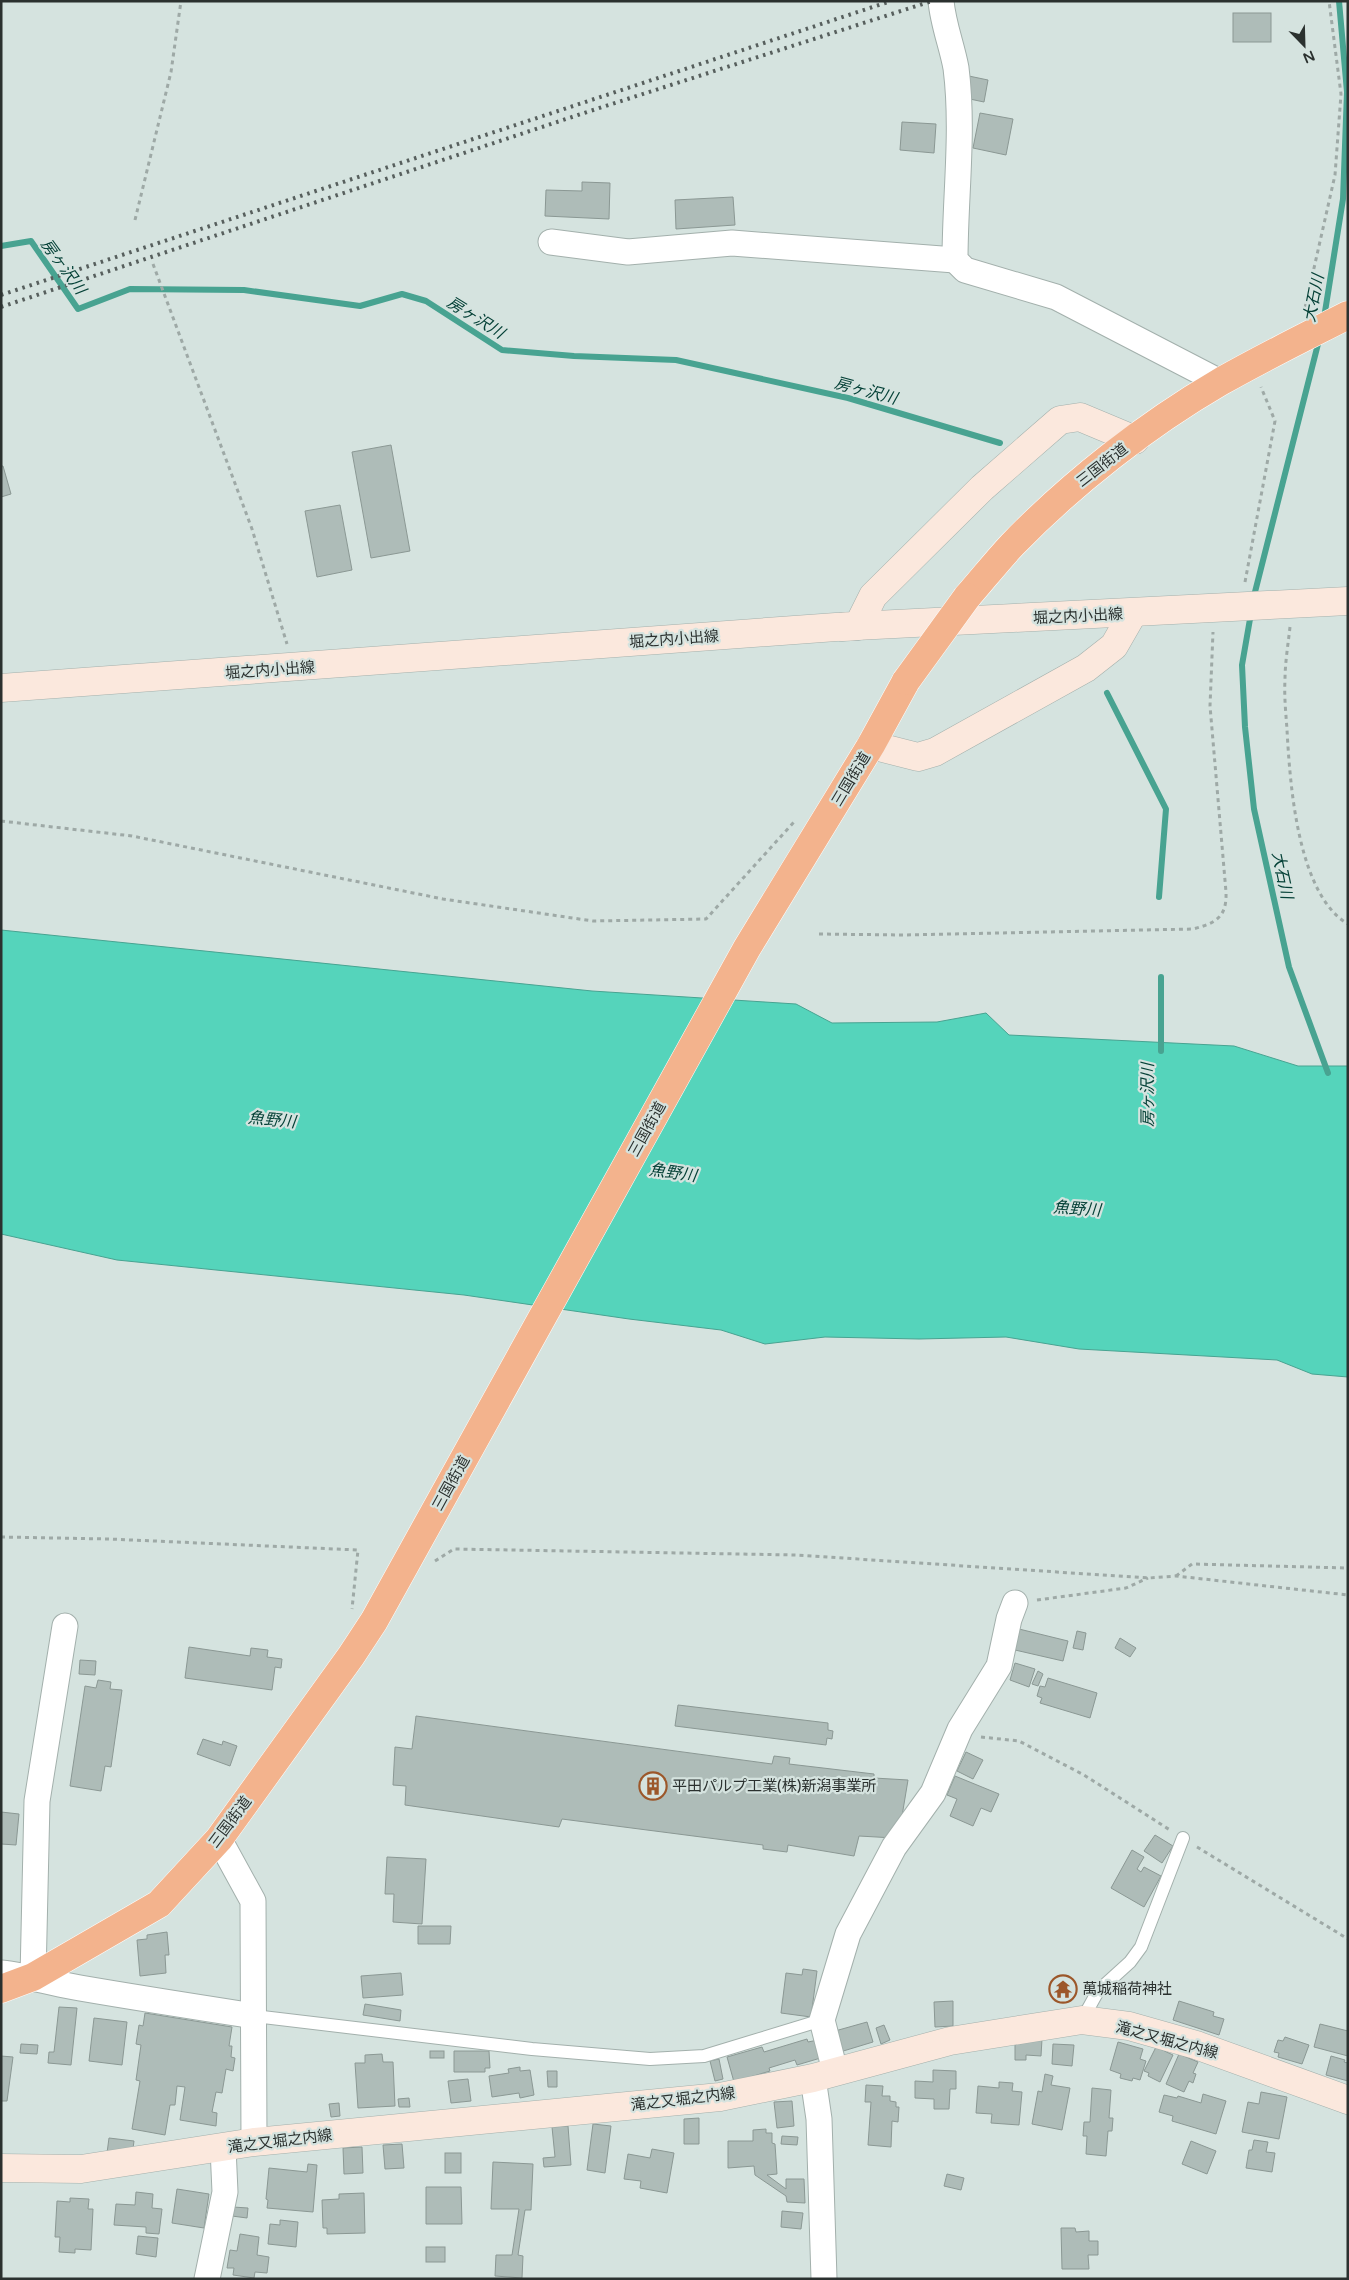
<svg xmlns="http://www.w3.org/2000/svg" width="1349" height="2280" viewBox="0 0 1349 2280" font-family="'Varela Round','Noto Sans JP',sans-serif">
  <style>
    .water { fill: #55d4bb; stroke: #48a391 }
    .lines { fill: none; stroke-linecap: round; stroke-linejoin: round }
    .stream { stroke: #48a391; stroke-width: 6 }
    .building { fill: #aebcb8; stroke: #8b9894 }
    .lane-casing { stroke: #a3b0ac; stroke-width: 14 }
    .street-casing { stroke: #a3b0ac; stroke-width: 27 }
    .secondary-casing { stroke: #a3b0ac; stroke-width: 29 }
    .highway-casing { stroke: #fff; stroke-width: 29 }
    .path { stroke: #9ea9a6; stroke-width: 3; stroke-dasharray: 4 4; stroke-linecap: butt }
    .lane { stroke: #fff; stroke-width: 12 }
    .street { stroke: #fff; stroke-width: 25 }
    .secondary { stroke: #fbe8dd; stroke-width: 28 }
    .highway { stroke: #f3b38d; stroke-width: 28 }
    .rail { stroke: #575f5d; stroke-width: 4; stroke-dasharray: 2.5 5; stroke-linecap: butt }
    .highway-bridge-casing { stroke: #fff; stroke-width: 29; stroke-linecap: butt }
    .highway-bridge { stroke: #f3b38d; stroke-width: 28 }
    .labels { text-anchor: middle; stroke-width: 4.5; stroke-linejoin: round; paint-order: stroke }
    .street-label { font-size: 15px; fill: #2b312f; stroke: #d5e3df }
    .poi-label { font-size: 15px; fill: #2b312f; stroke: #d5e3df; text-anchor: start }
    .water-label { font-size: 16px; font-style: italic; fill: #054137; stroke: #d5e3df }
  </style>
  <rect width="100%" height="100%" fill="#d5e3df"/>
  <path class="water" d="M 1,930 L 592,991 L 796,1004 L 832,1023 L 937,1022 L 986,1013 L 1009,1035 L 1234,1046 L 1298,1066 L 1348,1066 L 1348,1377 L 1312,1374 L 1277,1360 L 1079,1349 L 1006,1337 L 919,1339 L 825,1337 L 765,1344 L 721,1330 L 629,1319 L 464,1295 L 117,1260 L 1,1234 Z"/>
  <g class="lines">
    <g class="stream">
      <path d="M 1,246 L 31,241 L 78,309 L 130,289 L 244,290 L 360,306 L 402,294 L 426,301 L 502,350 L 574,356 L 676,360 L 848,398 L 1000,443"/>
      <path d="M 1324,318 L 1343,199 L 1347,92 L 1339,1"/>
      <path d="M 1255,592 L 1319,340"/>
      <path d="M 1250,619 L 1242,665 L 1245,727 L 1254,809 L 1289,967 L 1328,1073"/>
      <path d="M 1107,693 L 1166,809 L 1159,897"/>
      <path d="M 1161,977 L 1161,1051"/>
    </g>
  </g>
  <g class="building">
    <rect x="1233" y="13" width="38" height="29"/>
    <path d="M 964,75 L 988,80 L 984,102 L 965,98 Z"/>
    <path d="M 980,113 L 1013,119 L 1006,155 L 973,148 Z"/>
    <path d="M 902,122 L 936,124 L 934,153 L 900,150 Z"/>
    <path d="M 582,182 L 610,183 L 609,219 L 545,216 L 546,190 L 582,191 Z"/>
    <path d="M 733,197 L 735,225 L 676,229 L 675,200 Z"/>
    <path d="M 391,445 L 410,551 L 371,558 L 352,452 Z"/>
    <path d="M 1,466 L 3,466 L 11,494 L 1,497 Z"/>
    <path d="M 340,505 L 352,570 L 317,577 L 305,511 Z"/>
    <path d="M 1019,1629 L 1068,1641 L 1063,1661 L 1015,1650 Z"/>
    <path d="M 1077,1631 L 1086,1633 L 1083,1650 L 1073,1648 Z"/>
    <path d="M 1120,1638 L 1136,1648 L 1130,1657 L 1115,1648 Z"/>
    <path d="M 189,1647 L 250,1656 L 251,1648 L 268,1650 L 267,1657 L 282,1659 L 281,1668 L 275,1667 L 272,1690 L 185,1678 Z"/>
    <path d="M 80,1660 L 96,1661 L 95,1675 L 79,1674 Z"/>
    <path d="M 1015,1663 L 1035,1669 L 1029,1687 L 1010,1680 Z"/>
    <path d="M 1038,1671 L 1043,1674 L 1038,1686 L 1032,1684 Z"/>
    <path d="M 1048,1678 L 1097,1693 L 1090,1718 L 1040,1703 L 1042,1698 L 1037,1696 L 1040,1686 L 1045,1687 Z"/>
    <path d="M 98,1680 L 111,1682 L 110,1689 L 122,1690 L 111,1767 L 105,1766 L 101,1791 L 70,1786 L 85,1686 L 96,1688 Z"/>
    <path d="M 678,1705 L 828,1723 L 828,1730 L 833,1731 L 832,1739 L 827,1738 L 826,1745 L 675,1726 Z"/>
    <path d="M 416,1716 L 772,1764 L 774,1756 L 790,1758 L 789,1764 L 874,1774 L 874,1778 L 908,1780 L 901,1822 L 894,1838 L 859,1836 L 854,1856 L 788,1845 L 787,1852 L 763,1849 L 763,1845 L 562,1819 L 559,1827 L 405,1805 L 406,1786 L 393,1785 L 395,1747 L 412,1749 Z"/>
    <path d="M 203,1739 L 222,1745 L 223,1741 L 237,1746 L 230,1766 L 197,1754 Z"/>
    <path d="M 966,1752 L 983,1760 L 973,1779 L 957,1771 Z"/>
    <path d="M 955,1776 L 999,1794 L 991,1812 L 981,1808 L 973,1826 L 950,1816 L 957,1799 L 947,1795 Z"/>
    <path d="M 1,1812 L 19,1814 L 16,1845 L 1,1844 Z"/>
    <path d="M 1155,1835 L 1173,1846 L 1162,1863 L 1144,1851 Z"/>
    <path d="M 1132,1850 L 1144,1857 L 1137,1869 L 1141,1872 L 1144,1867 L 1161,1876 L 1144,1907 L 1111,1888 Z"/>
    <path d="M 387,1857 L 426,1859 L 422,1924 L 393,1922 L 394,1894 L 385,1894 Z"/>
    <path d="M 418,1926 L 451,1926 L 450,1944 L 418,1944 Z"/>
    <path d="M 167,1932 L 169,1955 L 165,1955 L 166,1973 L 140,1976 L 137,1940 L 147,1939 L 147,1935 Z"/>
    <path d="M 803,1969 L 817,1971 L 811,2017 L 781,2013 L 786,1973 L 802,1975 Z"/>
    <path d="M 401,1973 L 403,1995 L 363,1998 L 361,1976 Z"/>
    <path d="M 1053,1979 L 1074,1980 L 1073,1999 L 1053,1998 Z"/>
    <path d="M 953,2001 L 953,2026 L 935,2027 L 934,2002 Z"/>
    <path d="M 1179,2001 L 1214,2012 L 1213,2016 L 1224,2019 L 1219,2035 L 1173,2020 Z"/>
    <path d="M 365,2004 L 401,2010 L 400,2021 L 363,2015 Z"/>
    <path d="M 59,2007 L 77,2008 L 71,2065 L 48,2063 L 49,2052 L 54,2052 Z"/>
    <path d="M 145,2013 L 232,2027 L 229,2046 L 232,2046 L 231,2057 L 235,2058 L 233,2071 L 226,2069 L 222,2093 L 216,2092 L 212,2112 L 217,2113 L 216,2126 L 180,2120 L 185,2087 L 177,2086 L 175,2105 L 170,2105 L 165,2135 L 132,2129 L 140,2081 L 136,2080 L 141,2045 L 136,2044 L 139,2025 L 143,2026 Z"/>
    <path d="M 94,2018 L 127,2022 L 122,2065 L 89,2061 Z"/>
    <path d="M 867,2022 L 873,2042 L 840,2052 L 835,2031 Z"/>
    <path d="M 1320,2024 L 1348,2031 L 1348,2056 L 1314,2047 Z"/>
    <path d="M 884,2025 L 890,2040 L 881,2044 L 876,2028 Z"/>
    <path d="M 1285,2037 L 1309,2045 L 1302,2064 L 1278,2057 L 1279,2053 L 1274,2052 L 1278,2040 L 1283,2041 Z"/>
    <path d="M 807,2039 L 808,2042 L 818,2040 L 824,2057 L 797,2065 L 795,2060 L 769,2068 L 770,2071 L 734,2082 L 727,2057 L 762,2047 L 764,2052 Z"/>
    <path d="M 1042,2039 L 1041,2056 L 1026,2055 L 1026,2060 L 1015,2060 L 1015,2042 Z"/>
    <path d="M 1118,2042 L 1143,2049 L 1140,2059 L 1146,2061 L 1140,2080 L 1133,2078 L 1132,2081 L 1120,2078 L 1121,2074 L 1110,2070 Z"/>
    <path d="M 21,2044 L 38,2045 L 37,2054 L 20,2053 Z"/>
    <path d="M 1053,2044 L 1074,2045 L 1072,2066 L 1052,2064 Z"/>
    <path d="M 1156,2047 L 1173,2055 L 1160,2082 L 1148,2076 L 1149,2073 L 1144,2071 Z"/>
    <rect x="430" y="2051" width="14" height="7"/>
    <path d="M 454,2051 L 489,2051 L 490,2068 L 485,2068 L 485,2072 L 454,2072 Z"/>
    <path d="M 382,2054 L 383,2062 L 393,2062 L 395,2106 L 358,2108 L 355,2063 L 365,2063 L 365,2055 Z"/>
    <path d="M 1179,2054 L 1198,2062 L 1193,2073 L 1196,2074 L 1193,2083 L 1189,2081 L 1184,2092 L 1166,2084 Z"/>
    <path d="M 1,2056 L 13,2057 L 7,2101 L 1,2101 Z"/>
    <path d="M 1331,2056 L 1345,2060 L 1344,2062 L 1348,2063 L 1348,2081 L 1326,2075 Z"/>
    <path d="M 719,2059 L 723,2079 L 715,2081 L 710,2061 Z"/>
    <path d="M 520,2067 L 520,2071 L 530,2070 L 534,2095 L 520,2098 L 519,2093 L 492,2097 L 489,2076 L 509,2073 L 508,2069 Z"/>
    <path d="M 933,2070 L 956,2071 L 956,2089 L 950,2089 L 949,2109 L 934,2109 L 934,2099 L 915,2098 L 915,2081 L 933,2082 Z"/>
    <path d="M 547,2071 L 557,2071 L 557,2087 L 548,2087 Z"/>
    <path d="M 1045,2074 L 1053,2076 L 1051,2085 L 1070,2088 L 1062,2130 L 1032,2124 L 1038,2091 L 1042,2092 Z"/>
    <path d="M 468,2079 L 471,2101 L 451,2103 L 448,2081 Z"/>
    <path d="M 999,2082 L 1013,2083 L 1012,2091 L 1022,2092 L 1019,2125 L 991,2123 L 992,2114 L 976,2113 L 978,2086 L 999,2088 Z"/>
    <path d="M 866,2085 L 883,2086 L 882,2096 L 890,2096 L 890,2101 L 896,2102 L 896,2107 L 899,2107 L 898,2122 L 892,2121 L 891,2147 L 868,2145 L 871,2102 L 865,2102 Z"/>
    <path d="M 1092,2088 L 1111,2090 L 1109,2118 L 1113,2118 L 1112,2131 L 1108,2131 L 1106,2156 L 1086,2154 L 1087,2136 L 1083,2136 L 1084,2122 L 1090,2122 Z"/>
    <path d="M 1261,2092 L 1287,2097 L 1279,2139 L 1242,2132 L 1248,2102 L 1259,2104 Z"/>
    <path d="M 1203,2094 L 1226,2101 L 1216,2134 L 1172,2121 L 1173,2116 L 1159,2112 L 1164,2095 L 1177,2098 L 1178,2096 L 1201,2103 Z"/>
    <path d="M 409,2098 L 410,2107 L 399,2107 L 398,2099 Z"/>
    <path d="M 792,2101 L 794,2126 L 777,2128 L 774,2102 Z"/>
    <path d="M 339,2103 L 340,2116 L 331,2117 L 329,2104 Z"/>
    <path d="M 699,2118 L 699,2144 L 684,2144 L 684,2119 Z"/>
    <path d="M 593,2124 L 611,2126 L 605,2173 L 587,2170 Z"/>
    <path d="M 568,2126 L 571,2165 L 544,2167 L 543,2158 L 555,2157 L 552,2127 Z"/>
    <path d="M 766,2129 L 766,2133 L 772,2133 L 772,2143 L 775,2144 L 777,2174 L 767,2175 L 786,2189 L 786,2179 L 804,2179 L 805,2203 L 787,2202 L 786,2196 L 755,2175 L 754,2166 L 728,2168 L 728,2141 L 753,2141 L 753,2130 Z"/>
    <path d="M 782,2136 L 798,2137 L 797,2145 L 781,2144 Z"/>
    <path d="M 109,2138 L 134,2141 L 132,2156 L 107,2153 Z"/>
    <path d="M 1254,2140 L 1268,2142 L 1266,2152 L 1275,2153 L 1272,2172 L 1246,2168 L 1249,2150 L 1252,2150 Z"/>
    <path d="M 1191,2141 L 1216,2151 L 1207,2174 L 1182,2164 Z"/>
    <path d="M 402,2144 L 404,2168 L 385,2169 L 383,2145 Z"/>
    <path d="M 362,2147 L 363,2173 L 344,2174 L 343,2148 Z"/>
    <path d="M 652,2149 L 674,2153 L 667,2193 L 640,2188 L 641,2181 L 624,2179 L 628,2154 L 650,2158 Z"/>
    <rect x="445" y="2153" width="16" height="20"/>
    <path d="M 493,2162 L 533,2164 L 531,2210 L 525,2210 L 518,2255 L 523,2256 L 522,2278 L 495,2276 L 496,2255 L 512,2255 L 519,2209 L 491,2209 Z"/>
    <path d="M 308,2164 L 317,2165 L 313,2212 L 267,2208 L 268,2200 L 266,2199 L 269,2168 L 307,2172 Z"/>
    <path d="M 947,2174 L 964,2178 L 961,2190 L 944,2186 Z"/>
    <path d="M 426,2187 L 461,2187 L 462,2224 L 426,2224 Z"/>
    <path d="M 177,2189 L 209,2194 L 204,2228 L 172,2223 Z"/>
    <path d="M 136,2192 L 153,2194 L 152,2208 L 162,2209 L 159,2234 L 146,2233 L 146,2227 L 114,2225 L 116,2204 L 135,2205 Z"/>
    <path d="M 364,2193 L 365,2233 L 327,2234 L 327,2228 L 323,2228 L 322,2200 L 339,2199 L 339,2194 Z"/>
    <path d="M 70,2198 L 89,2199 L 88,2209 L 93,2209 L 91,2250 L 75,2249 L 75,2253 L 59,2252 L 60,2237 L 55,2237 L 57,2201 L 70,2202 Z"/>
    <path d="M 233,2207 L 248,2208 L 247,2218 L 232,2216 Z"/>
    <path d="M 782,2211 L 803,2213 L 801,2229 L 781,2227 Z"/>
    <path d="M 280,2220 L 298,2222 L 296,2247 L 268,2244 L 270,2224 L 280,2225 Z"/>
    <path d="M 1061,2228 L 1075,2228 L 1076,2232 L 1089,2231 L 1089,2241 L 1098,2241 L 1098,2255 L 1088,2255 L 1089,2269 L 1062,2269 Z"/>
    <path d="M 240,2234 L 259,2237 L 257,2255 L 269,2257 L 267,2273 L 255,2272 L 254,2278 L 233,2275 L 234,2268 L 227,2268 L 230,2250 L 237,2251 Z"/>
    <path d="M 138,2236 L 158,2238 L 156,2257 L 136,2254 Z"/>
    <rect x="426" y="2247" width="19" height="15"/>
  </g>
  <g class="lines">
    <g class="lane-casing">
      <g id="lane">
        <path d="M 254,2016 L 532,2049 L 650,2059 L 704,2056 L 822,2020"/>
        <path d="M 1082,2020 L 1098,1991 L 1130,1962 L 1141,1947 L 1183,1838"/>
      </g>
    </g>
    <g class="street-casing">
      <g id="street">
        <path d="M 941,1 C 943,24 952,46 956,68 C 964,131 955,197 955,260 L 965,270 L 1056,297 L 1220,382"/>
        <path d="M 551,242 L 628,252 L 732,243 L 955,260"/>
        <path d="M 219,1839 L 253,1901 L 254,2142"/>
        <path d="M 1,1973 C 28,1976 53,1983 80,1988 C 138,1998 196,2007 254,2016"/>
        <path d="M 33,1977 L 37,1801 L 65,1626"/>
        <path d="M 835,2071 L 822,2020 L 848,1934 L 894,1847 L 933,1793 L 960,1729 L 999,1666 L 1009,1619 L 1015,1603"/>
        <path d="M 813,2078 L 819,2119 L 824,2279"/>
        <path d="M 207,2279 L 225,2192 L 223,2148"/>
      </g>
    </g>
    <g class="secondary-casing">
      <g id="secondary">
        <path d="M 842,627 L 858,626 L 873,596 L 982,488 L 1060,420 L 1080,417 L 1135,440"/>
        <path d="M 1,688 L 836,627 L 1348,601"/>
        <path d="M 871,745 L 918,757 L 935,752 L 1086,668 L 1114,646 L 1133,613"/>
        <path d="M 1,2168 L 81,2169 L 254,2142 L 720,2097 L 813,2078 L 950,2041 L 1082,2020 L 1129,2026 L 1196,2045 L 1348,2100"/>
      </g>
    </g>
    <g class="highway-casing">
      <g id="highway">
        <path d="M 967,597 C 982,580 996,562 1012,545 C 1071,484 1146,425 1220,382 C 1262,358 1305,337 1348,315"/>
        <path d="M 1,1989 L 33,1977 L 159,1904 L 219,1839 L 351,1656 L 374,1621 L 747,948 L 871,745 L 906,681"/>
      </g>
    </g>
    <g class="path">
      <path d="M 135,220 L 171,72 L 181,1"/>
      <path d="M 153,264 L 252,529 L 287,644"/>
      <path d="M 1305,308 L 1335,175 L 1341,94 L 1329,1"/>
      <path d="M 1245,582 L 1275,421 L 1261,387"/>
      <path d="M 1290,627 C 1288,645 1285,663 1285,680 C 1284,697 1286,714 1287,730 C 1290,783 1297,894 1348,924"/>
      <path d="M 1,821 L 132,836 L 443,899 L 593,921 L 706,919 L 794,822"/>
      <path d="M 819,934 L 904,935 L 1193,929 C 1216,923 1227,917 1226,892 L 1210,706 L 1213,632"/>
      <path d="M 1,1537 L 109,1539 L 358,1550 L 352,1609"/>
      <path d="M 435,1561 L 454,1549 L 796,1555 L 1149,1578 L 1176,1576 L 1348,1595"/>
      <path d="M 1176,1576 L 1192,1564 L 1348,1568"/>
      <path d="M 1037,1600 L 1126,1588 L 1148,1578"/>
      <path d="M 981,1737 L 1019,1741 L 1084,1775 L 1170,1830"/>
      <path d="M 1197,1847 L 1348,1939"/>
    </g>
    <use href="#lane" class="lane"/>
    <use href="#street" class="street"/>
    <use href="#secondary" class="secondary"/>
    <use href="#highway" class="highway"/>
    <g class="rail">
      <path d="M 1,295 L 891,1"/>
      <path d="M 1,307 L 587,112 L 932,1"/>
    </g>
    <g class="highway-bridge-casing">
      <path id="highway-bridge" d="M 906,681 L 967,597"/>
    </g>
    <use href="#highway-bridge" class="highway-bridge"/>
  </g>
  <defs>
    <g id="building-ring" transform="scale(1.4375)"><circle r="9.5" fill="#d5e3df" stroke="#9c572a" stroke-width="1.5"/><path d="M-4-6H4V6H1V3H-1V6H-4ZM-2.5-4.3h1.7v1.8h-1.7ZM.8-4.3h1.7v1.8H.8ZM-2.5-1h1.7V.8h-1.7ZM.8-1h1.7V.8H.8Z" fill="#9c572a"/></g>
    <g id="temple-ring" transform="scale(1.4375)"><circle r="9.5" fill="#d5e3df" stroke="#9c572a" stroke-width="1.5"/><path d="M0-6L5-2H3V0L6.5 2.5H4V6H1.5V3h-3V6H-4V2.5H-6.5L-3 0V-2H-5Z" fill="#9c572a"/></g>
  </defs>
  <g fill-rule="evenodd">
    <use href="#building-ring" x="653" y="1786"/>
    <use href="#temple-ring" x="1063" y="1989"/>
  </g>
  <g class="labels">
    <g class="street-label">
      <text transform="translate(1102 465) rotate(-38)" y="5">三国街道</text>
      <text transform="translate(1078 616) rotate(-3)" y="5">堀之内小出線</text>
      <text transform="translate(674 639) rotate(-4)" y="5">堀之内小出線</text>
      <text transform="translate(270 670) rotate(-4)" y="5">堀之内小出線</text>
      <text transform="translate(851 779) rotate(-59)" y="5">三国街道</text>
      <text transform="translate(647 1129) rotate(-61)" y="5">三国街道</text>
      <text transform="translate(451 1483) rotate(-61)" y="5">三国街道</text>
      <text transform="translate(230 1822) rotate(-53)" y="5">三国街道</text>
      <text transform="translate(1167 2040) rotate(15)" y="5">滝之又堀之内線</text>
      <text transform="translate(683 2099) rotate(-7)" y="5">滝之又堀之内線</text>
      <text transform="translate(280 2141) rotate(-7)" y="5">滝之又堀之内線</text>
    </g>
    <g class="poi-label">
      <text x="672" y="1791">平田パルプ工業(株)新潟事業所</text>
      <text x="1082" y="1994">萬城稲荷神社</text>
    </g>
    <g class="water-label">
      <text transform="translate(64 266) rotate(54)" y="6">房ヶ沢川</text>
      <text transform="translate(1313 298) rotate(-79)" y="6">大石川</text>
      <text transform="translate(476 317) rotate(32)" y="6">房ヶ沢川</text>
      <text transform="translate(866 390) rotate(15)" y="6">房ヶ沢川</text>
      <text transform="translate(1283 875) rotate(78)" y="6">大石川</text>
      <text transform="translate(1147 1095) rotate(-90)" y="6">房ヶ沢川</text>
      <text transform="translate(272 1119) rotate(6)" y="6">魚野川</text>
      <text transform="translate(673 1172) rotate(8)" y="6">魚野川</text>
      <text transform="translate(1077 1208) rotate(4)" y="6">魚野川</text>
    </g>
  </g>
  <rect width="1349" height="2280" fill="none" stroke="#2b312f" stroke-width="5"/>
  <g transform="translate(1304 45) rotate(157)" stroke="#d5e3df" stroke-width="4" paint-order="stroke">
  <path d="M0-4L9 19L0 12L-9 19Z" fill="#2b312f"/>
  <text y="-8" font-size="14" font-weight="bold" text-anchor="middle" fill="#2b312f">N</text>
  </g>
</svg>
